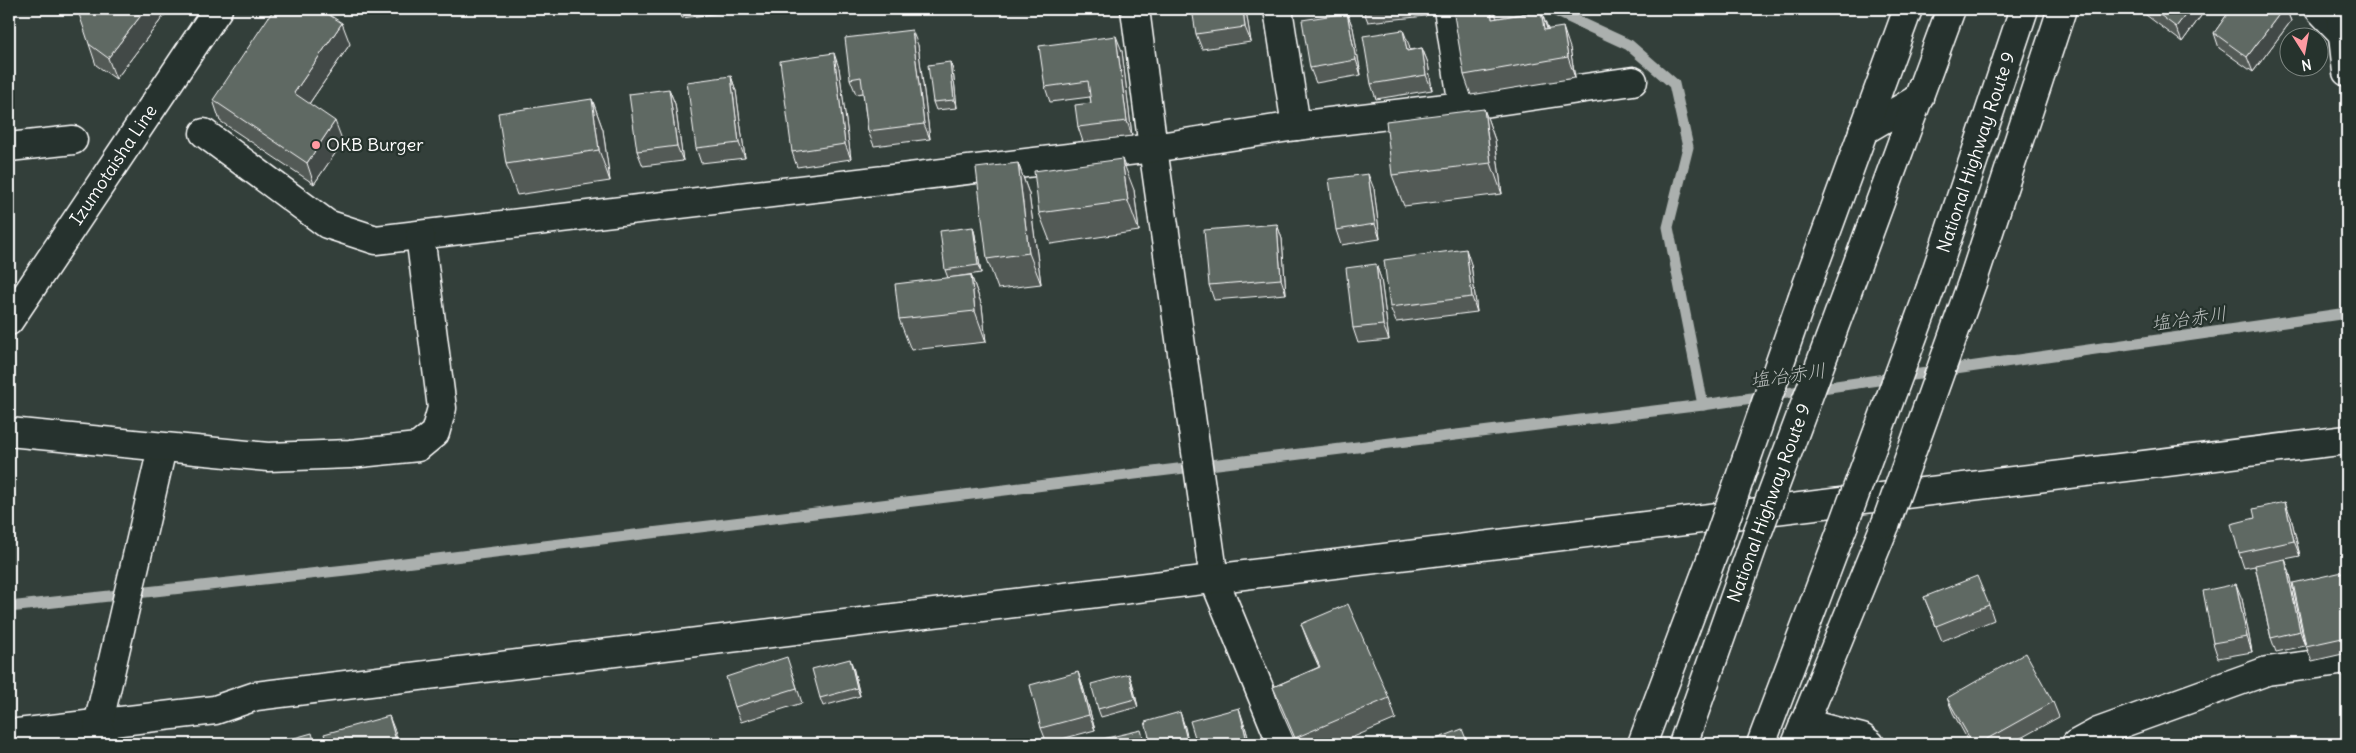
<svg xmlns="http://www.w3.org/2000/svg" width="2356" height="753" viewBox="0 0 2356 753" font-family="Delius,'Klee One',sans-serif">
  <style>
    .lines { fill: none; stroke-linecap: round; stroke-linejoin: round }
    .stream { stroke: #abb0ae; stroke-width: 11 }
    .minor-casing { stroke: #fff; stroke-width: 31 }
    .tertiary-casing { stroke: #fff; stroke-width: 31 }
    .primary-casing { stroke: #fff; stroke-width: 31 }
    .trunk-casing { stroke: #fff; stroke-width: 31 }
    .minor { stroke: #26332d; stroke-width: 28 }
    .tertiary { stroke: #26332d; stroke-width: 28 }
    .primary { stroke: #26332d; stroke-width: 28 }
    .trunk { stroke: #26332d; stroke-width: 28 }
    .minor-bridge-casing { stroke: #fff; stroke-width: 31; stroke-linecap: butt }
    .trunk-bridge-casing { stroke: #fff; stroke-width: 31; stroke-linecap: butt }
    .minor-bridge { stroke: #26332d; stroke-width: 28 }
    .trunk-bridge { stroke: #26332d; stroke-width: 28 }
    .wall { fill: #525a56; stroke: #fff }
    .shaded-wall { fill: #424a46; stroke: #fff }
    .building { fill: #5f6964; stroke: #fff }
    .poi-dot { fill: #ff9aa2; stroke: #26332d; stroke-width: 2 }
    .labels { text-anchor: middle; stroke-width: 4.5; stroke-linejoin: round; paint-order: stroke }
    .poi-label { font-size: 18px; fill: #fff; stroke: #26332d; text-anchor: start }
    .street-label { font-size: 18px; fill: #fff; stroke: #26332d }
    .water-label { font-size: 19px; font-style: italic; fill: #b9bdbc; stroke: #26332d }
  </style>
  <rect width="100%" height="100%" fill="#333f3a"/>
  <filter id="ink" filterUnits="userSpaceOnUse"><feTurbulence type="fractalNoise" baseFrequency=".02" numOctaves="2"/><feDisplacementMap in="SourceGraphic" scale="10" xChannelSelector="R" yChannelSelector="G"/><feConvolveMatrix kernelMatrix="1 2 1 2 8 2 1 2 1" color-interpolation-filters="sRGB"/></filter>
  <g filter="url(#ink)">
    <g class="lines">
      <g class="stream">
        <path d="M 1551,9 L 1629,45 L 1674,84 L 1688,147 L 1668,227 L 1703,405 L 2347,313"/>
        <path d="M 9,607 L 355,569 L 1703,405"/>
      </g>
      <g class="minor-casing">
        <g id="minor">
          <path d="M 1135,9 L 1153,148 L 1214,579 L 1282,744"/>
          <path d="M 1278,9 L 1296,126"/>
          <path d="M 2319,9 L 2347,38"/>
          <path d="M 1463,106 L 1633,81"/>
          <path d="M 1863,131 L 1919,98"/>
          <path d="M 204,133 L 327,224 L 376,240 L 1153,148 L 1296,126 L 1463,106 L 1448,9"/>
          <path d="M 9,147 L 73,140"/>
          <path d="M 1973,280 L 2062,9"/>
          <path d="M 1803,296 L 1908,9"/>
          <path d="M 1804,723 L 1862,738 L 1870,744"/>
          <path d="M 9,734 L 215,710 L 256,696 L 2347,440"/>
          <path d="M 105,744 L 98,725 L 162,448"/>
          <path d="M 1642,744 L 1718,541"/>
          <path d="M 1796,744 L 1886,523"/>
          <path d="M 2076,744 L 2098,732 L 2267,671 L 2347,660"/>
        </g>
      </g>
      <g class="tertiary-casing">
        <g id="tertiary">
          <path d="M 2340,9 L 2347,72"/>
          <path d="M 9,432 L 268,457 L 350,454 L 418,447 L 435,433 L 442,408 L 420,235"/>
        </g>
      </g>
      <g class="primary-casing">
        <g id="primary">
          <path id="s1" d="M 9,321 L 218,9"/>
        </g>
      </g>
      <g class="trunk-casing">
        <g id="trunk">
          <path id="s2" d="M 1931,287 L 2024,9"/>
          <path d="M 1846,295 L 1951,9"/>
          <path d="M 1683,744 L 1757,534"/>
          <path d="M 1761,744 L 1844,524"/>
        </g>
      </g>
      <use href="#minor" class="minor"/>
      <use href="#tertiary" class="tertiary"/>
      <use href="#primary" class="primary"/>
      <use href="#trunk" class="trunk"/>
      <g class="minor-bridge-casing">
        <g id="minor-bridge">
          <path d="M 1886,523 L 1973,280"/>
          <path d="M 1718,541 L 1803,296"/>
        </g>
      </g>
      <g class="trunk-bridge-casing">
        <g id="trunk-bridge">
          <path d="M 1844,524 L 1931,287"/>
          <path d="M 1757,534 L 1846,295"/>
        </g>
      </g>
      <use href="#minor-bridge" class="minor-bridge"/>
      <use href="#trunk-bridge" class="trunk-bridge"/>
    </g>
    <g class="wall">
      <path d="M 169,9 L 116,79 L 96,65 L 89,44 Z"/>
      <path d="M 679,9 L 728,9 L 728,12 L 682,18 Z"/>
      <path d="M 1363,9 L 1425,9 L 1426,16 L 1368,22 Z"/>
      <path d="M 2138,9 L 2206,9 L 2182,42 Z"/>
      <path d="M 2231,9 L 2286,9 L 2291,21 L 2253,72 L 2219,48 L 2214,33 Z"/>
      <path d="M 1246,11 L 1251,42 L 1202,49 L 1196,34 Z"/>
      <path d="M 1541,11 L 1548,29 L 1570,48 L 1575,78 L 1471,95 L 1464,75 L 1497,18 Z"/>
      <path d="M 1347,13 L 1353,28 L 1361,75 L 1316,83 L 1310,68 Z"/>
      <path d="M 350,44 L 309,104 L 343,142 L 314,184 L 220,121 L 213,100 Z"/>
      <path d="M 918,45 L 930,139 L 874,146 L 868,131 L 863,93 L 856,94 L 850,79 Z"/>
      <path d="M 1409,45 L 1410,50 L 1422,48 L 1428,63 L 1432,90 L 1376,99 L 1371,84 Z"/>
      <path d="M 1122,51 L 1132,136 L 1083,142 L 1078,127 L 1091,103 L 1090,97 L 1050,102 L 1045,87 Z"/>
      <path d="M 950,62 L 953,70 L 957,108 L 936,110 L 933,102 Z"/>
      <path d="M 839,68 L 851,159 L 797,167 L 792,152 Z"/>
      <path d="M 731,76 L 736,91 L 745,158 L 701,163 L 696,148 Z"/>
      <path d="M 669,89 L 675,104 L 683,161 L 643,166 L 637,151 Z"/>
      <path d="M 592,99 L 603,130 L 610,181 L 517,195 L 506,164 Z"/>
      <path d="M 1484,109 L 1495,140 L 1502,194 L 1404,206 L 1392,175 Z"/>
      <path d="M 1018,163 L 1029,194 L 1041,284 L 998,289 L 987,259 Z"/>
      <path d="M 1374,189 L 1380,239 L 1341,245 L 1336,230 Z"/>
      <path d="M 1134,190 L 1139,231 L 1051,244 L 1039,213 Z"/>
      <path d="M 1277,224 L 1282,239 L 1286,294 L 1214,300 L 1209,285 Z"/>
      <path d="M 973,227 L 975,235 L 981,273 L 948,278 L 945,270 Z"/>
      <path d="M 1376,264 L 1381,279 L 1389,340 L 1358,343 L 1353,328 Z"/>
      <path d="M 1471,264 L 1477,312 L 1396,322 L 1390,307 Z"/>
      <path d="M 971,275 L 982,306 L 986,342 L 911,350 L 899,319 Z"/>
      <path d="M 2291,517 L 2300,556 L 2285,559 L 2290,574 L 2305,646 L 2276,652 L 2271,638 L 2255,566 L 2244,568 L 2239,553 L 2255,518 Z"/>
      <path d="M 2347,571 L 2347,653 L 2312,661 L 2306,646 Z"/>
      <path d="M 1924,597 L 1989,605 L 1994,620 L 1942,641 Z"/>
      <path d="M 2242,599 L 2252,652 L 2218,658 L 2213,643 Z"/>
      <path d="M 1301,624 L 1389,698 L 1396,719 L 1337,744 L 1296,744 L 1280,708 L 1273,687 L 1319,667 L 1309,645 Z"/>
      <path d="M 853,667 L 860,696 L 823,706 L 820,698 Z"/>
      <path d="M 792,672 L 802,703 L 741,722 L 735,707 Z"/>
      <path d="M 1078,672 L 1083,687 L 1095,730 L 1047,743 L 1041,728 Z"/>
      <path d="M 1132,682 L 1138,707 L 1101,717 L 1098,709 Z"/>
      <path d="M 1947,698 L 2053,702 L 2059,717 L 2010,744 L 1970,744 L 1953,713 Z"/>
      <path d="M 1244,723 L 1250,744 L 1197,744 Z"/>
    </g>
    <g class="shaded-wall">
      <path d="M 146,9 L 169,9 L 116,79 L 108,58 Z"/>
      <path d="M 1243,9 L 1245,9 L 1246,11 L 1251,42 L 1245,27 Z"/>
      <path d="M 1491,9 L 1495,9 L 1500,40 L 1492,19 Z"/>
      <path d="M 2190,9 L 2206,9 L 2182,42 L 2176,27 Z"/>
      <path d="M 2283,9 L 2286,9 L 2291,21 L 2253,72 L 2247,57 Z"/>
      <path d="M 1541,11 L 1548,32 L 1544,30 Z"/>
      <path d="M 1347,13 L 1353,28 L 1361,75 L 1356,60 Z"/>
      <path d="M 342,23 L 350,44 L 302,114 L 294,93 Z"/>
      <path d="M 1563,27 L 1570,48 L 1575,78 L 1568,57 Z"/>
      <path d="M 912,30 L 918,45 L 930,139 L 924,124 Z"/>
      <path d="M 1403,30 L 1409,45 L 1412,66 L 1407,51 Z"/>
      <path d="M 1116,36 L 1122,51 L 1132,136 L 1127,121 Z"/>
      <path d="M 1422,48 L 1428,63 L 1432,90 L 1426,75 Z"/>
      <path d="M 834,53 L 839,68 L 851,159 L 845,144 Z"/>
      <path d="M 950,62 L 953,70 L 957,108 L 954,100 Z"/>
      <path d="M 731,76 L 736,91 L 745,158 L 739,143 Z"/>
      <path d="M 669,89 L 675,104 L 683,161 L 677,146 Z"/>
      <path d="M 592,99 L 603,130 L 610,181 L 599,150 Z"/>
      <path d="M 1484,109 L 1495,140 L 1502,194 L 1491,163 Z"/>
      <path d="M 335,121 L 343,142 L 314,184 L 307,163 Z"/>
      <path d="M 1122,159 L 1134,190 L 1139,231 L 1128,201 Z"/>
      <path d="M 1018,163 L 1029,194 L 1041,284 L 1029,253 Z"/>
      <path d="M 1368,174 L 1374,189 L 1380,239 L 1375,224 Z"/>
      <path d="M 1277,224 L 1282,239 L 1286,294 L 1281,279 Z"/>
      <path d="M 973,227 L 975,235 L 981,273 L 978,265 Z"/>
      <path d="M 1466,249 L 1471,264 L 1477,312 L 1472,297 Z"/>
      <path d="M 1376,264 L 1381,279 L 1389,340 L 1383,325 Z"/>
      <path d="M 971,275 L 982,306 L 986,342 L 975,311 Z"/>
      <path d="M 2285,502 L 2291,517 L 2300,556 L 2294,541 Z"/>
      <path d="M 2285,559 L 2290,574 L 2305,646 L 2300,631 Z"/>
      <path d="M 2236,584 L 2242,599 L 2252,652 L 2247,637 Z"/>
      <path d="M 850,659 L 853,667 L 860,696 L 857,688 Z"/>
      <path d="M 1078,672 L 1083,687 L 1095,730 L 1089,715 Z"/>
      <path d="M 1129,674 L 1132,682 L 1138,707 L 1135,699 Z"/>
      <path d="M 1239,708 L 1244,723 L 1250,744 L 1248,744 L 1247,741 Z"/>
      <path d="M 1180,712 L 1185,727 L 1189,744 L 1188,744 Z"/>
      <path d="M 389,716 L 395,731 L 398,744 L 397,744 Z"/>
    </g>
    <g class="building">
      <path d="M 80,9 L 146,9 L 108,58 L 89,44 L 78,11 Z"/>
      <path d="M 274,9 L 320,9 L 342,23 L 294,93 L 335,121 L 307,163 L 213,100 Z"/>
      <path d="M 1192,9 L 1243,9 L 1245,27 L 1196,34 Z"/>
      <path d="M 1453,9 L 1491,9 L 1492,19 L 1541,11 L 1544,30 L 1563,27 L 1568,57 L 1464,75 Z"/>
      <path d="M 2152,9 L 2190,9 L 2176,27 Z"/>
      <path d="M 2231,9 L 2283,9 L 2247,57 L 2214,33 Z"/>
      <path d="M 1347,13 L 1356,60 L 1310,68 L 1302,20 Z"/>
      <path d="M 912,30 L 924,124 L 868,131 L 861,77 L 850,79 L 845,38 Z"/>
      <path d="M 1403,30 L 1407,51 L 1422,48 L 1426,75 L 1371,84 L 1363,36 Z"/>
      <path d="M 1116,36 L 1127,121 L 1078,127 L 1075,105 L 1091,103 L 1088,81 L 1045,87 L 1039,46 Z"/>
      <path d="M 834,53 L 845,144 L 792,152 L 780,61 Z"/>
      <path d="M 950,62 L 954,100 L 933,102 L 928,65 Z"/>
      <path d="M 731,76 L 739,143 L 696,148 L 687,82 Z"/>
      <path d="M 669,89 L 677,146 L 637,151 L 629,94 Z"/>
      <path d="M 592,99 L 599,150 L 506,164 L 498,113 Z"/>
      <path d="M 1484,109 L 1491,163 L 1392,175 L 1386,121 Z"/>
      <path d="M 1122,159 L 1128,201 L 1039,213 L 1034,171 Z"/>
      <path d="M 1018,163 L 1029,253 L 987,259 L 976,168 Z"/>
      <path d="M 1368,174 L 1375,224 L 1336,230 L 1329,179 Z"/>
      <path d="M 1277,224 L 1281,279 L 1209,285 L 1204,230 Z"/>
      <path d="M 973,227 L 978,265 L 945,270 L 940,231 Z"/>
      <path d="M 1466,249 L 1472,297 L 1390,307 L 1384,260 Z"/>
      <path d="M 1376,264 L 1383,325 L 1353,328 L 1346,268 Z"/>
      <path d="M 971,275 L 975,311 L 899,319 L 895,284 Z"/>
      <path d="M 2285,502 L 2294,541 L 2239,553 L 2231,524 L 2255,518 L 2253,509 Z"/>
      <path d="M 2285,559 L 2300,631 L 2271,638 L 2255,565 Z"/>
      <path d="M 2347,571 L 2347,637 L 2306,646 L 2293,583 Z"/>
      <path d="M 1977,576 L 1989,605 L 1936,626 L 1924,597 Z"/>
      <path d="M 2236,584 L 2247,637 L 2213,643 L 2203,591 Z"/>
      <path d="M 1348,604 L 1389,698 L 1295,738 L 1273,687 L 1320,667 L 1301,624 Z"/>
      <path d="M 2026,653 L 2053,702 L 1978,744 L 1973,744 L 1947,698 Z"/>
      <path d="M 787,657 L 797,688 L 735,707 L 726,677 Z"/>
      <path d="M 850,659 L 857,688 L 820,698 L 812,669 Z"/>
      <path d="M 1078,672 L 1089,715 L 1041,728 L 1030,685 Z"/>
      <path d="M 1129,674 L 1135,699 L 1098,709 L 1091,684 Z"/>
      <path d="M 1239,708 L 1247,741 L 1234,744 L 1197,744 L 1190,721 Z"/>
      <path d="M 1180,712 L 1188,744 L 1151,744 L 1145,722 Z"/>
      <path d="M 389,716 L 397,744 L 327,744 L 324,734 Z"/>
      <path d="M 1462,729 L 1468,744 L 1430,744 L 1429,742 Z"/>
      <path d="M 1141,730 L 1145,744 L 1081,744 Z"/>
      <path d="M 312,733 L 315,744 L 273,744 Z"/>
    </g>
  </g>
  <circle class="poi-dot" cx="316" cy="145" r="5"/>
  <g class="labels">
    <g class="poi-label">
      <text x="326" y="151">OKB Burger</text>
    </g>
    <g class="street-label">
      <text dy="6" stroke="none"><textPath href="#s2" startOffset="142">National Highway Route 9</textPath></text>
      <text dy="6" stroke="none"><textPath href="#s1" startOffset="188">Izumotaisha Line</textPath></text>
      <text transform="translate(1769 503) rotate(-70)" y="6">National Highway Route 9</text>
    </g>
    <g class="water-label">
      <text transform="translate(2189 318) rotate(-8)" y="7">塩冶赤川</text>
      <text transform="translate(1788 375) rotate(-8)" y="7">塩冶赤川</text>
    </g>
  </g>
  <rect width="2356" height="753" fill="none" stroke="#26332d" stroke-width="30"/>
  <rect x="15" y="15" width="2326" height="723" fill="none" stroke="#fff" stroke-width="2" filter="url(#ink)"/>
  <g transform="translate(2304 52) rotate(169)"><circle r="24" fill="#26332d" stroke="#7d8581"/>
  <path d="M0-4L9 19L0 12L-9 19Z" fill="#ff9aa2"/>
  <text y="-8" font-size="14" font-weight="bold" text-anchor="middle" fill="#ffffff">N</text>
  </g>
</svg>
